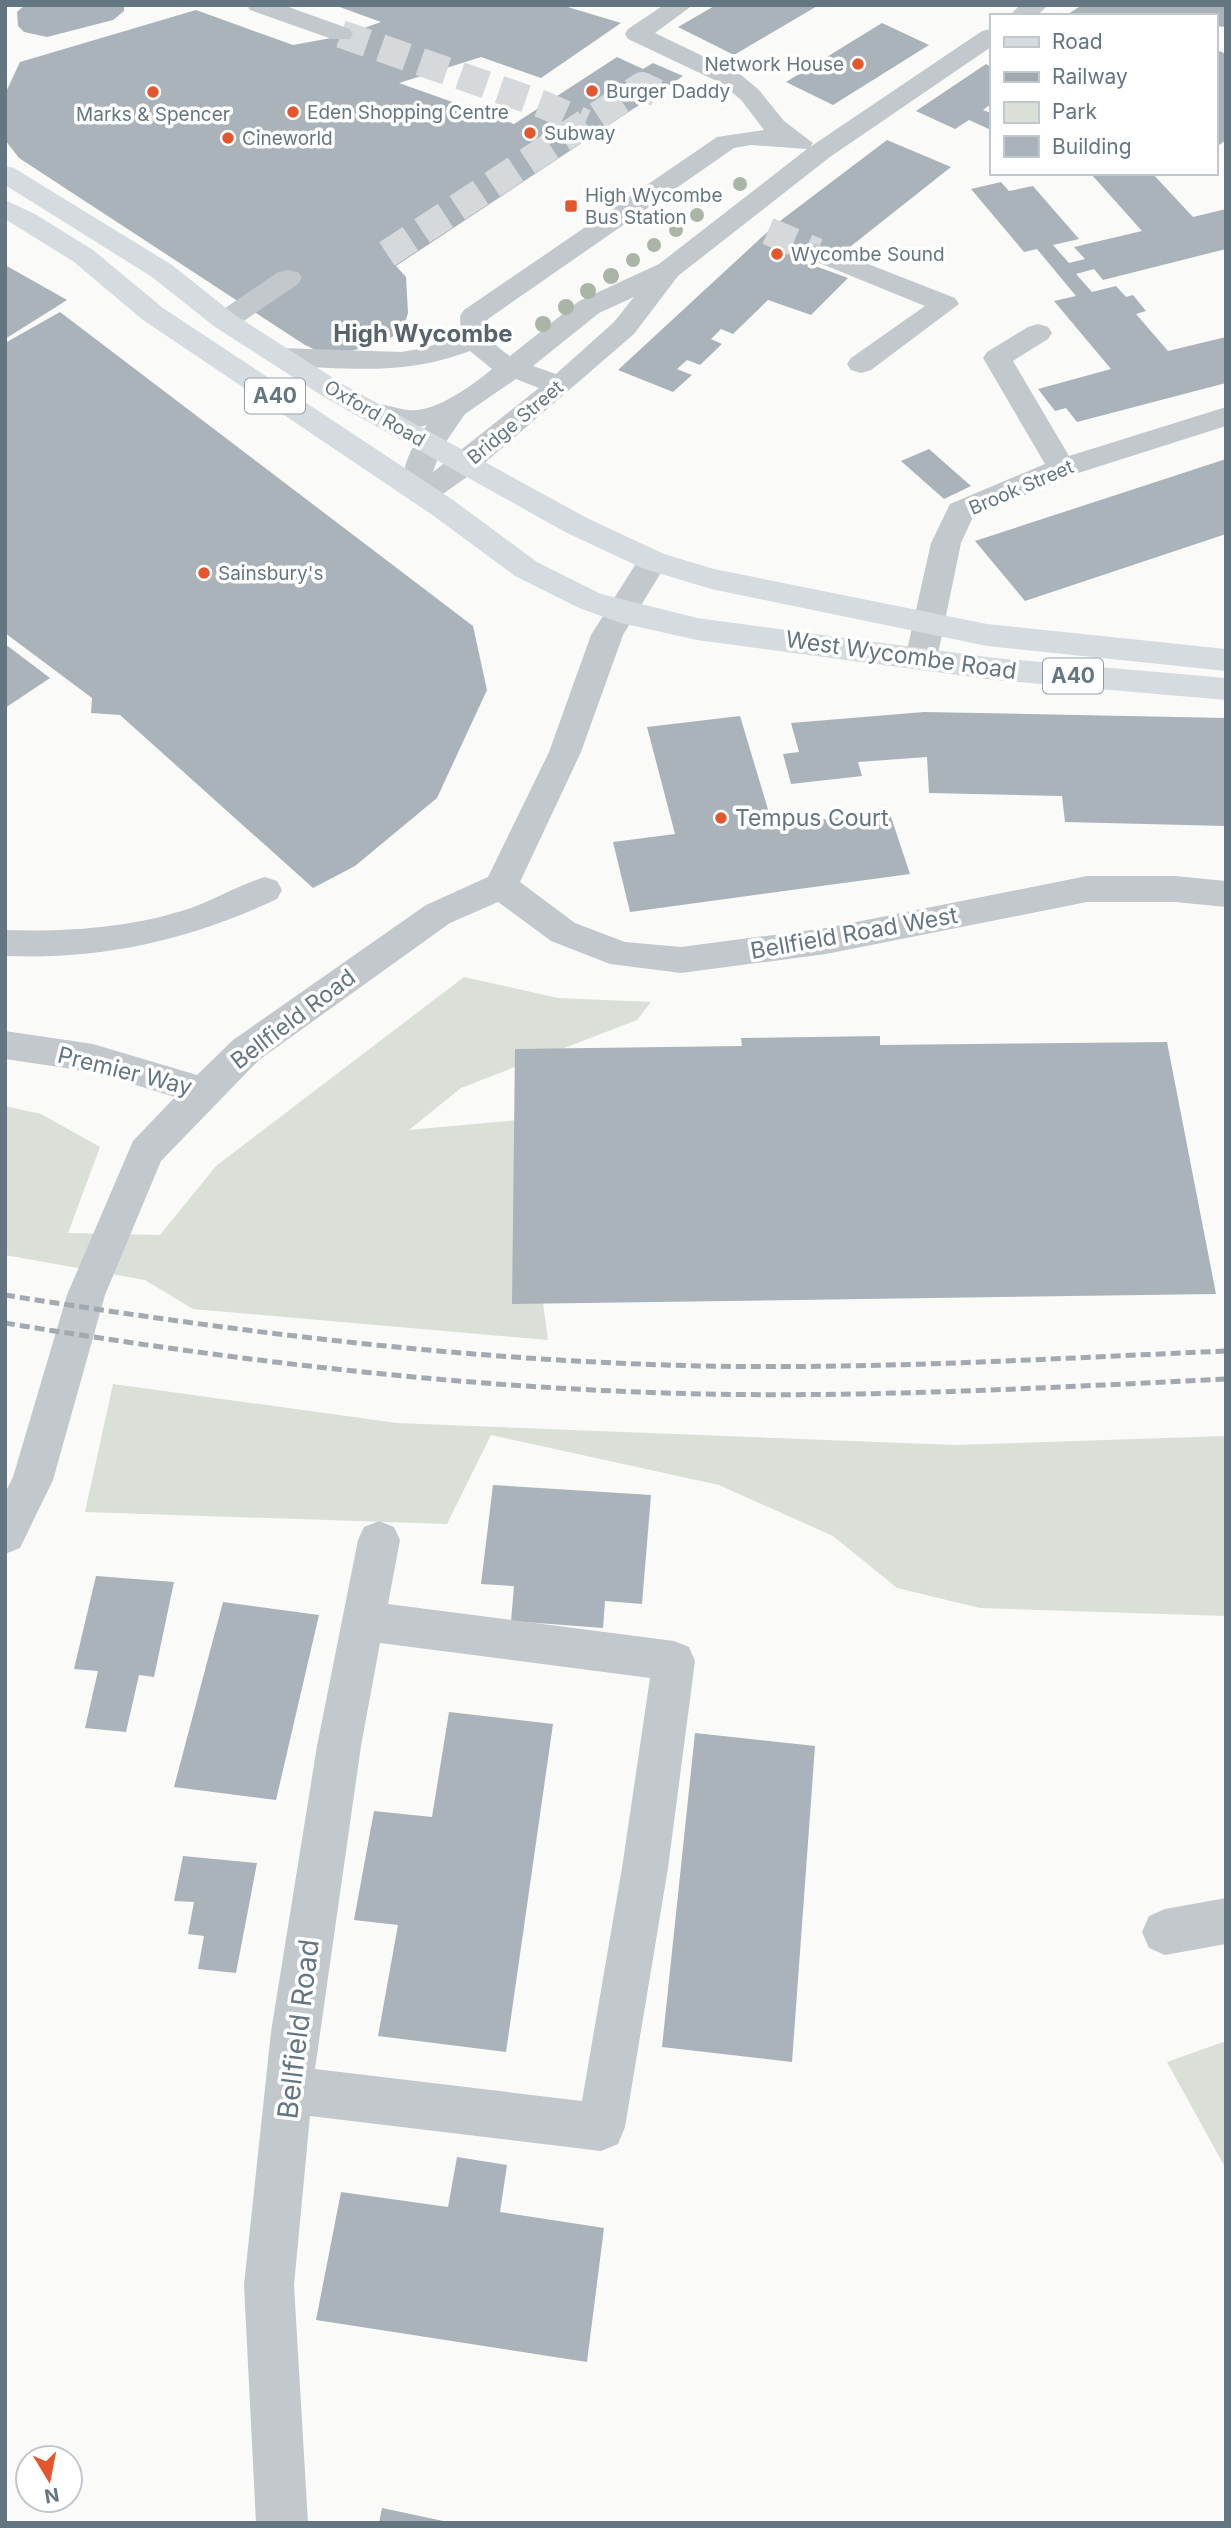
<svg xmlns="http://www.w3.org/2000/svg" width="1231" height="2528" viewBox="0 0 1231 2528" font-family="Inter,sans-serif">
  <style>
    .green { fill: #dadfd7 }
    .building { fill: #aab3b9 }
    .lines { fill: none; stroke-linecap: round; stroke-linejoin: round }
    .minor-tunnel { stroke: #d5d9db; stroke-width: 28; stroke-dasharray: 28 14; stroke-linecap: butt }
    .minor { fill: #c3c8cc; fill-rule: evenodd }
    .major { fill: #d6dbdf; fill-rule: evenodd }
    .rail { stroke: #a2aab0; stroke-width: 5; stroke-dasharray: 10 5; stroke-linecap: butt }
    .tree { fill: #aab4a7 }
    .poi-dot { fill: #e4572e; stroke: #fff; stroke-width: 2.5 }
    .labels { text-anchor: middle; stroke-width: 7; stroke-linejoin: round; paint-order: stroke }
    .far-poi-label { font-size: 19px; fill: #657683; stroke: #fff; text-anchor: start }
    .far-street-label { font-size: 19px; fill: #657683; stroke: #fff }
    .shield { fill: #fff; stroke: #939fa8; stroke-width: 2 }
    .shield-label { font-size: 21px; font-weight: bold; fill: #657683 }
    .street-label { font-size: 23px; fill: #657683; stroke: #fff }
    .poi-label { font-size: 23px; fill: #657683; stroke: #fff; text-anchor: start }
    .far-district-label { font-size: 24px; font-weight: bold; fill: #57646e; stroke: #fff }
    .near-street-label { font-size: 28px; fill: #657683; stroke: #fff }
  </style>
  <rect width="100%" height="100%" fill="#fafaf8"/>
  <g class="green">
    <path d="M 464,977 L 558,998 L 651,1002 L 637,1020 L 461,1088 L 409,1130 L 518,1120 L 548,1340 L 193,1309 L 145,1280 L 5,1255 L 5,1106 L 41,1114 L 100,1147 L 68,1233 L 160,1235 L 216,1166 Z"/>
    <path d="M 113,1384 L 397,1423 L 955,1445 L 1226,1436 L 1226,1616 L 980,1608 L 897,1588 L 833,1536 L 719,1485 L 491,1435 L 447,1524 L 85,1512 Z"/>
    <path d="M 1226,2041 L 1226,2169 L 1167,2062 Z"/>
  </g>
  <g class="building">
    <path d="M 25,5 L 124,5 L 124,11 L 113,20 L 47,37 L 24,32 L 18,26 L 17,12 Z"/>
    <path d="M 334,5 L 561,5 L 621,23 L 541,78 L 481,57 L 399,83 L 514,124 L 617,57 L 643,69 L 653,63 L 683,76 L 396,266 L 406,277 L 408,313 L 403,330 L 384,342 L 343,353 L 320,352 L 305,345 L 19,158 L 5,140 L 5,94 L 20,62 L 196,10 L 293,45 L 342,36 L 381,22 Z"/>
    <path d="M 716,5 L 819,5 L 734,55 L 678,27 Z"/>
    <path d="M 1082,5 L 1226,5 L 1226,27 L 1215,26 L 1215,16 L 1065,16 Z"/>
    <path d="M 882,23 L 929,45 L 833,105 L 786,82 Z"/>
    <path d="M 1215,49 L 1226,54 L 1226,140 L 1215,148 Z"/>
    <path d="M 986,64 L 991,67 L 991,104 L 983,110 L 991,113 L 991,130 L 969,120 L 955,129 L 916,111 Z"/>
    <path d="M 887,140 L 951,167 L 841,254 L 823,246 L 807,263 L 848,278 L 811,315 L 768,300 L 733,334 L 721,329 L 711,339 L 722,344 L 700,365 L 687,360 L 677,369 L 692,375 L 673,392 L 618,370 L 776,224 Z"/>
    <path d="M 1152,173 L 1193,217 L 1226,209 L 1226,249 L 1103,280 L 1094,269 L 1076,274 L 1092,292 L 1116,286 L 1126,297 L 1133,295 L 1146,311 L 1136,314 L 1168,351 L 1226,337 L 1226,383 L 1077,422 L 1066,408 L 1055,411 L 1038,389 L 1111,369 L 1054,301 L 1076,296 L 1037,249 L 1024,252 L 971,189 L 1001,182 L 1009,191 L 1033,186 L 1079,239 L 1053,245 L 1069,263 L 1085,259 L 1074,247 L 1142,231 L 1091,174 Z"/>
    <path d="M 5,265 L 67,300 L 5,339 Z"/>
    <path d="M 60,312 L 473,626 L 487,690 L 437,798 L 355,866 L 313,888 L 120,715 L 91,713 L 92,698 L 5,633 L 5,343 Z"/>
    <path d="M 929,449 L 971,486 L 944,499 L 901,461 Z"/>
    <path d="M 1226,459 L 1226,534 L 1025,601 L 975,541 Z"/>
    <path d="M 5,644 L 50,678 L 5,708 Z"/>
    <path d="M 924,712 L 1226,718 L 1226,826 L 1065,822 L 1062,796 L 929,793 L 927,757 L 858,762 L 862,776 L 791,784 L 783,754 L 799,752 L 791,723 Z"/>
    <path d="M 740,716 L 773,826 L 889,811 L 910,874 L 630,912 L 613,842 L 675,834 L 647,727 Z"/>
    <path d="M 880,1036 L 880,1045 L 1167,1042 L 1216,1294 L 512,1304 L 515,1049 L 742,1046 L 741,1038 Z"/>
    <path d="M 493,1485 L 651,1495 L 642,1604 L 605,1601 L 603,1628 L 511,1621 L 514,1586 L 481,1584 Z"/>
    <path d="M 96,1576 L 174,1582 L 154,1677 L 139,1675 L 126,1732 L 85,1728 L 98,1671 L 74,1669 Z"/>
    <path d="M 223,1602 L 319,1615 L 276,1800 L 174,1787 Z"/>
    <path d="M 449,1712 L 553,1724 L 506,2052 L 378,2036 L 398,1925 L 354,1920 L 374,1811 L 432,1817 Z"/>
    <path d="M 695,1733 L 815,1746 L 792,2062 L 662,2047 Z"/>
    <path d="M 183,1856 L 257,1863 L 236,1973 L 198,1969 L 204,1936 L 188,1934 L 194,1902 L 174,1901 Z"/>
    <path d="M 457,2157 L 507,2165 L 500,2212 L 604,2228 L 587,2362 L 316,2320 L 341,2192 L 448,2207 Z"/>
    <path d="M 382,2508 L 448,2522 L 448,2523 L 379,2523 Z"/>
  </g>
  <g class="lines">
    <g class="minor-tunnel">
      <path d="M 341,34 L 544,105 L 585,123"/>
      <path d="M 768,231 L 817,252"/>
      <path d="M 387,254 L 642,86 L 657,93"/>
    </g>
    <g class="minor">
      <path d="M 247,5 L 283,5 L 350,29 L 353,34 L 350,39 L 332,39 L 250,10 Z"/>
      <path d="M 664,5 L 693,5 L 655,33 L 740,74 L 759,90 L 784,121 L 813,143 L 810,147 L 982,31 L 991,29 L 991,47 L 830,157 L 678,276 L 634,334 L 474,472 L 433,501 L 422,504 L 411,501 C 394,474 411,448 427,425 L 413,429 L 360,417 L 356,411 L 360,405 C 377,400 392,408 409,410 C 435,413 473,385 492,369 L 470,351 C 403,376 351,368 282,366 L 272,363 L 268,357 L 272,351 L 282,348 L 401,352 L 425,348 L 461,335 L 460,316 L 464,310 L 717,137 L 764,130 L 742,101 L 723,84 L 628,39 L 625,34 L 628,29 ZM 751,145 L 807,149 L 659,264 L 579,301 L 510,356 C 495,346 486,338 488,319 L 734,148 ZM 634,297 L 614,322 L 556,374 L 533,366 L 599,313 ZM 516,379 L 539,388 L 433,472 L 441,449 L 465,414 Z"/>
      <path d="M 1020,5 L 1048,5 L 1037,16 L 1009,16 Z"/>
      <path d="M 817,244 L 955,298 L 959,304 L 871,370 L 861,373 L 851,370 L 847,364 L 851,358 L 925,306 L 807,258 L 803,252 L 807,246 Z"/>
      <path d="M 288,270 L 298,272 L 302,278 L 298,284 L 235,327 L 225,329 L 215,327 L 211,321 L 215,315 L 278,272 Z"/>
      <path d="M 1038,324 L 1048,327 L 1052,333 L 1048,339 L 1013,361 L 1069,456 L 1226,407 L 1226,426 L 1072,475 L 973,517 L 961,543 L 937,659 L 932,667 L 921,670 L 910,667 L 905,659 L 931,543 L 950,504 L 1045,464 L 983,358 L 987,352 L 1028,327 Z"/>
      <path d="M 653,551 L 664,554 L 668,561 L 623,635 L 581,752 L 520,882 L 575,923 L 625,942 L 681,947 L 826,928 L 1087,876 L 1175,876 L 1226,881 L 1226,907 L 1175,902 L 1087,902 L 826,954 L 681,973 L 610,964 L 551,941 L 498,902 L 450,923 L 259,1060 L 161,1161 L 105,1295 L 53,1480 L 20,1548 L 5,1554 L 5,1493 L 13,1477 L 67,1295 L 133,1141 L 175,1097 L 93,1072 L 5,1059 L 5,1031 L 93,1044 L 197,1075 L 233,1040 L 426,905 L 488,877 L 549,752 L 591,635 L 642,554 Z"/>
      <path d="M 265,877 L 277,881 L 282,890 L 277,899 C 190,940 102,960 5,956 L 5,930 C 68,932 131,928 191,908 C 216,899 239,885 265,877 Z"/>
      <path d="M 379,1521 L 394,1527 L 400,1540 L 388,1604 L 674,1641 L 689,1647 L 695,1661 L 668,1868 L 625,2127 L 618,2144 L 601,2151 L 310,2116 L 294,2285 L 308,2523 L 256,2523 L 244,2285 L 271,2032 L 317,1746 L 358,1540 L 364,1527 ZM 380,1643 L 650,1678 L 622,1868 L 582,2101 L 315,2069 L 361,1746 Z"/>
      <path d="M 1226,1898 L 1226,1944 L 1165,1955 L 1149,1948 L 1142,1932 L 1149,1916 L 1165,1909 Z"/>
    </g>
    <g class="major">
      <path d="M 5,166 L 14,168 L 172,265 L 235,315 L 344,385 L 587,518 L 664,554 L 714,569 L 987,624 L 1226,649 L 1226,671 L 987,646 L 711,589 L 642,568 L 565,532 L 324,397 L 215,327 L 152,277 L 5,185 Z"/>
      <path d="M 5,200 L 35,214 L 93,250 L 163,308 L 453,500 L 537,562 L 601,594 L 697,618 L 995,658 L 1226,678 L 1226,700 L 995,680 L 697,640 L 621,623 L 579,608 L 515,576 L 431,514 L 143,320 L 74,262 L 5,219 Z"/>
    </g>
    <g class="rail">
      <path d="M 5,1295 C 224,1330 444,1358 666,1365 C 853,1371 1040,1359 1226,1351"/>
      <path d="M 5,1323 C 224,1359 444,1386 666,1393 C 853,1399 1039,1388 1226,1379"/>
    </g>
  </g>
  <g class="tree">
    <circle cx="740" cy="184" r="7"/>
    <circle cx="697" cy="215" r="7"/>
    <circle cx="676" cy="230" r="7"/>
    <circle cx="654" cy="245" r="7"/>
    <circle cx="633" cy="260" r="7"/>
    <circle cx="611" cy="276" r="8"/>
    <circle cx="588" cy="291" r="8"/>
    <circle cx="566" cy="307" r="8"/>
    <circle cx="543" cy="324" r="8"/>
  </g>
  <g class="poi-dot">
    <circle cx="858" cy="64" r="7"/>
    <circle cx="592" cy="91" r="7"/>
    <circle cx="153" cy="92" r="7"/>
    <circle cx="293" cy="112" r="7"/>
    <circle cx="530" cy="133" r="7"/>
    <circle cx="228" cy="138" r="7"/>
    <rect x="564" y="199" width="14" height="14" rx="3.5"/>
    <circle cx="777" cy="254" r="7"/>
    <circle cx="204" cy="573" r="7"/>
    <circle cx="721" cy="818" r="7"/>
  </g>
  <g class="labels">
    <g class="far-poi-label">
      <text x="844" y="71" text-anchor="end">Network House</text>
      <text x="606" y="98">Burger Daddy</text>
      <text x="307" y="119">Eden Shopping Centre</text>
      <text x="153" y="121" text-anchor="middle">Marks &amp; Spencer</text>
      <text x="544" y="140">Subway</text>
      <text x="242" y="145">Cineworld</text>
      <text x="585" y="202">High Wycombe<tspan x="585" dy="22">Bus Station</tspan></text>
      <text x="791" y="261">Wycombe Sound</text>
      <text x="218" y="580">Sainsbury's</text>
    </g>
    <g class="far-street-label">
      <text transform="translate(375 413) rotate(30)" y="7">Oxford Road</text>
      <text transform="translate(515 422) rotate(-40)" y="7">Bridge Street</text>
      <text transform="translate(1021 487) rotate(-23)" y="7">Brook Street</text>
    </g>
    <g class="shield">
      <rect x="245" y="378.5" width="60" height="35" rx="5"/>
      <rect x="1043" y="658.5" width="60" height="35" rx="5"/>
    </g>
    <g class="shield-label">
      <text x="275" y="403">A40</text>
      <text x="1073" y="683">A40</text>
    </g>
    <g class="street-label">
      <text transform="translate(901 655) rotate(8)" y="8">West Wycombe Road</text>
      <text transform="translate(854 933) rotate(-10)" y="8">Bellfield Road West</text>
      <text transform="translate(293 1019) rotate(-37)" y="8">Bellfield Road</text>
      <text transform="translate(125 1071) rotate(14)" y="8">Premier Way</text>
    </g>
    <g class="poi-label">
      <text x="735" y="826">Tempus Court</text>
    </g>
    <g class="far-district-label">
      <text x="423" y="342">High Wycombe</text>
    </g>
    <g class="near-street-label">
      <text transform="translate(298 2029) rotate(-83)" y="10">Bellfield Road</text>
    </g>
  </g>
  <rect width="1231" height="2528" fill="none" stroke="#657683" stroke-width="14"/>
  <rect x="990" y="14" width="228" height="161" fill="#ffffff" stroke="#c1c8cd" stroke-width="2"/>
  <rect x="1004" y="37" width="35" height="10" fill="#d6dbdf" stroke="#c1c8cd" stroke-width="2"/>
  <text x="1052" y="49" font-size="21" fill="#657683">Road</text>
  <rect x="1004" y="72" width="35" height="10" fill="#a2aab0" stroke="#c1c8cd" stroke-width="2"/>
  <text x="1052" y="84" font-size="21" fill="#657683">Railway</text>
  <rect x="1004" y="102" width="35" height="21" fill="#dadfd7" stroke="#c1c8cd" stroke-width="2"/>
  <text x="1052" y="119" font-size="21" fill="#657683">Park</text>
  <rect x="1004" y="136" width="35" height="21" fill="#aab3b9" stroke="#c1c8cd" stroke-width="2"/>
  <text x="1052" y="154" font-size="21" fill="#657683">Building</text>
  <g transform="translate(49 2479) rotate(170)"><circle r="33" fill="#ffffff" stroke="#c1c8cd" stroke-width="2"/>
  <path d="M0-5L12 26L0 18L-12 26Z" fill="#e4572e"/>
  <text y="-10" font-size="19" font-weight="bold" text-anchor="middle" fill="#657683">N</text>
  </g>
</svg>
